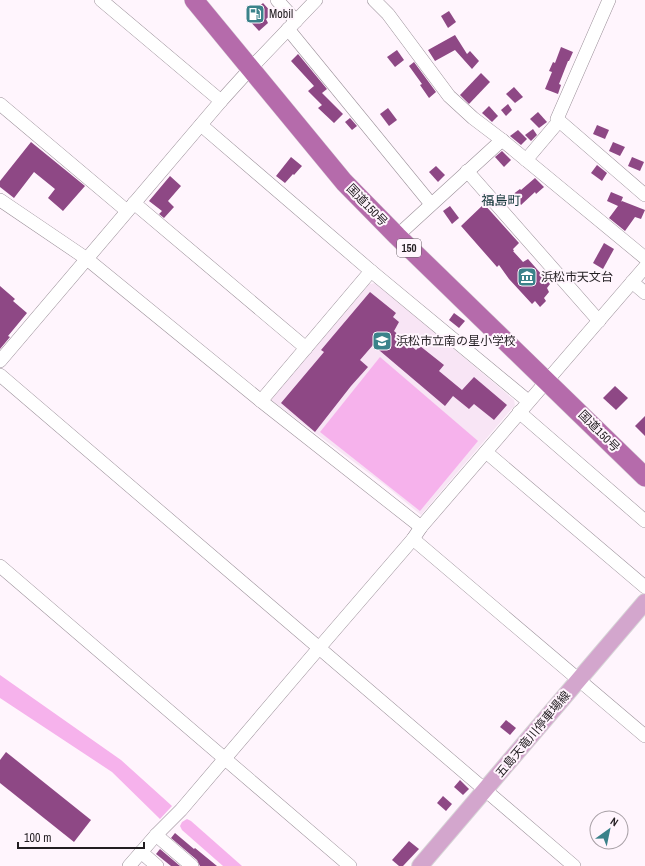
<svg xmlns="http://www.w3.org/2000/svg" width="645" height="866" viewBox="0 0 645 866" font-family="'Archivo Narrow','Noto Sans JP',sans-serif">
  <style>
    .built { fill: #f8e5f5 }
    .green { fill: #f6b2ec }
    .building { fill: #8e4885 }
    .lines { fill: none; stroke-linecap: round; stroke-linejoin: round }
    .minor-casing { stroke: #9b9099; stroke-width: 14 }
    .major-casing { stroke: #d7d6d7; stroke-width: 18 }
    .highway-casing { stroke: #d7d6d7; stroke-width: 20 }
    .minor { stroke: #fff; stroke-width: 13 }
    .major { stroke: #d3a6cd; stroke-width: 16 }
    .highway { stroke: #b56bab; stroke-width: 19 }
    .labels { text-anchor: middle; stroke-width: 4; stroke-linejoin: round; paint-order: stroke }
    .shield { fill: #fff5fd; stroke: #645e63; stroke-width: 1 }
    .shield-label { font-size: 11px; font-weight: bold; fill: #221d21 }
    .poi-label { font-size: 12px; fill: #221d21; stroke: #fff5fd; text-anchor: start }
    .street-label { font-size: 12px; fill: #221d21; stroke: #fff5fd }
    .neighbourhood-label { font-size: 13px; fill: #0f3236; stroke: #fff5fd }
  </style>
  <rect width="100%" height="100%" fill="#fff5fd"/>
  <path class="built" d="M 376,283 L 514,400 L 515,405 L 421,515 L 386,486 L 270,399 L 369,284 Z"/>
  <g class="green">
    <path d="M 380,357 L 478,441 L 420,511 L 320,432 Z"/>
    <path d="M 0,675 L 121,760 L 172,806 L 160,819 L 112,772 L 0,698 Z"/>
    <path d="M 187,819 L 191,821 L 242,866 L 223,866 L 182,830 L 180,826 L 182,822 Z"/>
  </g>
  <g class="building">
    <path d="M 263,3 L 273,14 L 266,19 L 268,23 L 259,31 L 247,18 Z"/>
    <path d="M 449,11 L 456,22 L 448,28 L 441,16 Z"/>
    <path d="M 455,35 L 467,54 L 470,51 L 479,61 L 472,69 L 455,50 L 435,61 L 428,50 Z"/>
    <path d="M 561,47 L 573,52 L 569,61 L 568,61 L 559,84 L 561,85 L 558,94 L 545,89 L 552,72 L 549,71 L 553,62 L 555,63 Z"/>
    <path d="M 397,50 L 404,60 L 395,67 L 387,57 Z"/>
    <path d="M 298,54 L 327,89 L 322,93 L 343,114 L 334,123 L 318,108 L 322,105 L 308,91 L 314,86 L 291,61 Z"/>
    <path d="M 414,62 L 436,92 L 429,98 L 420,85 L 422,84 L 409,66 Z"/>
    <path d="M 481,73 L 490,82 L 469,104 L 460,95 Z"/>
    <path d="M 514,87 L 523,97 L 515,103 L 506,94 Z"/>
    <path d="M 508,104 L 512,110 L 506,116 L 501,110 Z"/>
    <path d="M 489,106 L 498,116 L 492,122 L 482,113 Z"/>
    <path d="M 388,108 L 397,120 L 389,126 L 380,114 Z"/>
    <path d="M 538,112 L 547,122 L 539,128 L 530,119 Z"/>
    <path d="M 350,118 L 357,126 L 352,130 L 345,122 Z"/>
    <path d="M 597,125 L 609,130 L 605,139 L 593,134 Z"/>
    <path d="M 533,129 L 537,135 L 531,141 L 525,135 Z"/>
    <path d="M 518,130 L 527,139 L 521,145 L 510,136 Z"/>
    <path d="M 31,142 L 85,186 L 63,211 L 48,198 L 55,189 L 34,172 L 14,198 L 0,187 L 0,181 Z"/>
    <path d="M 613,142 L 625,147 L 620,156 L 609,151 Z"/>
    <path d="M 502,151 L 511,160 L 504,167 L 495,157 Z"/>
    <path d="M 291,157 L 302,166 L 294,175 L 293,174 L 285,183 L 276,176 Z"/>
    <path d="M 632,157 L 644,162 L 640,171 L 628,166 Z"/>
    <path d="M 597,165 L 607,173 L 602,181 L 591,173 Z"/>
    <path d="M 436,166 L 445,175 L 438,182 L 429,172 Z"/>
    <path d="M 170,176 L 181,186 L 168,201 L 174,207 L 164,218 L 159,214 L 162,211 L 149,201 Z"/>
    <path d="M 535,178 L 544,187 L 536,194 L 535,192 L 521,205 L 512,195 L 520,189 L 521,190 Z"/>
    <path d="M 611,192 L 623,197 L 621,202 L 622,201 L 645,210 L 641,219 L 635,217 L 625,231 L 609,218 L 618,206 L 607,201 Z"/>
    <path d="M 484,204 L 519,243 L 513,249 L 514,251 L 513,251 L 523,262 L 528,259 L 550,284 L 547,288 L 549,292 L 544,298 L 546,301 L 540,307 L 535,301 L 532,304 L 509,279 L 499,265 L 497,267 L 461,226 Z"/>
    <path d="M 450,206 L 459,218 L 452,224 L 443,211 Z"/>
    <path d="M 604,243 L 614,249 L 603,269 L 593,263 Z"/>
    <path d="M 0,286 L 15,299 L 13,301 L 27,313 L 8,336 L 10,337 L 0,349 Z"/>
    <path d="M 370,292 L 396,313 L 393,317 L 399,322 L 394,331 L 416,350 L 420,346 L 444,365 L 439,371 L 462,390 L 474,377 L 507,405 L 494,420 L 474,404 L 469,409 L 453,396 L 445,406 L 373,345 L 360,360 L 368,367 L 351,386 L 315,432 L 281,403 L 324,352 L 321,350 Z"/>
    <path d="M 454,313 L 465,321 L 459,328 L 449,320 Z"/>
    <path d="M 615,386 L 628,398 L 616,410 L 603,398 Z"/>
    <path d="M 645,416 L 645,436 L 635,426 Z"/>
    <path d="M 506,720 L 516,728 L 510,735 L 500,727 Z"/>
    <path d="M 6,752 L 91,820 L 74,842 L 0,783 L 0,760 Z"/>
    <path d="M 460,780 L 469,789 L 463,795 L 454,787 Z"/>
    <path d="M 443,796 L 452,804 L 446,811 L 437,803 Z"/>
    <path d="M 175,833 L 194,849 L 195,848 L 217,866 L 200,866 L 197,860 L 171,838 Z"/>
    <path d="M 409,841 L 419,849 L 403,866 L 399,866 L 392,860 Z"/>
    <path d="M 160,849 L 180,866 L 171,866 L 156,854 Z"/>
  </g>
  <g class="lines">
    <g class="minor-casing">
      <g id="minor">
        <path d="M 101,0 L 221,101"/>
        <path d="M 277,0 L 296,21"/>
        <path d="M 374,0 L 388,14 L 449,96 L 473,118 L 502,140 L 645,258"/>
        <path d="M 609,0 L 557,119 L 645,195"/>
        <path d="M 288,29 L 431,204"/>
        <path d="M 0,104 L 127,211"/>
        <path d="M 201,125 L 371,271 L 528,401"/>
        <path d="M 526,160 L 559,121"/>
        <path d="M 467,171 L 599,321"/>
        <path d="M 0,200 L 87,259 L 261,401 L 421,527"/>
        <path d="M 134,203 L 306,348"/>
        <path d="M 397,236 L 502,140"/>
        <path d="M 632,282 L 645,293"/>
        <path d="M 0,361 L 221,101 L 250,69 L 316,0"/>
        <path d="M 0,375 L 574,866"/>
        <path d="M 261,401 L 371,271"/>
        <path d="M 519,412 L 645,521"/>
        <path d="M 486,452 L 645,587"/>
        <path d="M 413,539 L 645,736"/>
        <path d="M 0,566 L 350,866"/>
        <path d="M 156,835 L 192,866"/>
        <path d="M 141,852 L 157,866"/>
        <path d="M 129,866 L 156,835 L 181,810 L 319,648 L 413,539 L 421,527 L 645,267"/>
      </g>
    </g>
    <g class="major-casing">
      <path id="major" d="M 420,866 L 645,602"/>
    </g>
    <g class="highway-casing">
      <path id="highway" d="M 194,0 L 344,182 L 397,236 L 645,477"/>
    </g>
    <use href="#minor" class="minor"/>
    <use href="#major" class="major"/>
    <use href="#highway" class="highway"/>
  </g>
  <defs>
    <g id="fuel-square" transform="scale(1)"><rect x="-9" y="-9" width="18" height="18" rx="4" fill="#3b828a" stroke="#fff5fd"/><path d="M-5.5-6h7V0h2V4h1.3V-2.5L3-4.5l.8-.8L6-3V5H2.5V1h-1V6h-7ZM-4.2-4.7v3.2H.2V-4.7Z" fill="#fff"/></g>
    <g id="museum-square" transform="scale(1)"><rect x="-9" y="-9" width="18" height="18" rx="4" fill="#3b828a" stroke="#fff5fd"/><path d="M0-6L6-3V-2H-6V-3ZM-5-1h2V3h-2ZM-1-1h2V3h-2ZM3-1h2V3H3ZM-6 4H6V6H-6Z" fill="#fff"/></g>
    <g id="school-square" transform="scale(1)"><rect x="-9" y="-9" width="18" height="18" rx="4" fill="#3b828a" stroke="#fff5fd"/><path d="M0-5L7-2L0 1L-7-2ZM-4 1L0 2.5L4 1V4Q0 6-4 4Z" fill="#fff"/></g>
  </defs>
  <g fill-rule="evenodd">
    <use href="#fuel-square" x="255" y="14"/>
    <use href="#museum-square" x="527" y="277"/>
    <use href="#school-square" x="382" y="341"/>
  </g>
  <g class="labels">
    <rect class="shield" x="397" y="239" width="24" height="18" rx="3"/>
    <g class="shield-label">
      <text x="409" y="252">150</text>
    </g>
    <g class="poi-label">
      <text x="269" y="18">Mobil</text>
      <text x="541" y="281">浜松市天文台</text>
      <text x="396" y="345">浜松市立南の星小学校</text>
    </g>
    <g class="street-label">
      <text transform="translate(367 205) rotate(46)" y="4">国道150号</text>
      <text transform="translate(599 431) rotate(45)" y="4">国道150号</text>
      <text transform="translate(533 734) rotate(-50)" y="4">五島天竜川停車場線</text>
    </g>
    <g class="neighbourhood-label">
      <text x="501" y="205">福島町</text>
    </g>
  </g>
  <g transform="translate(609 830) rotate(33)"><circle r="19" fill="#fff5fd" stroke="#a79fa5"/>
  <path d="M0-3L7 15L0 10L-7 15Z" fill="#3b828a"/>
  <text y="-6" font-size="11" font-weight="bold" text-anchor="middle" fill="#221d21">N</text>
  </g>
  <path d="M18 842v6h126v-6" fill="none" stroke="#221d21" stroke-width="2"/>
  <text x="24" y="842" font-size="12" fill="#221d21" stroke="#fff5fd" stroke-width="3" paint-order="stroke">100 m</text>
</svg>
